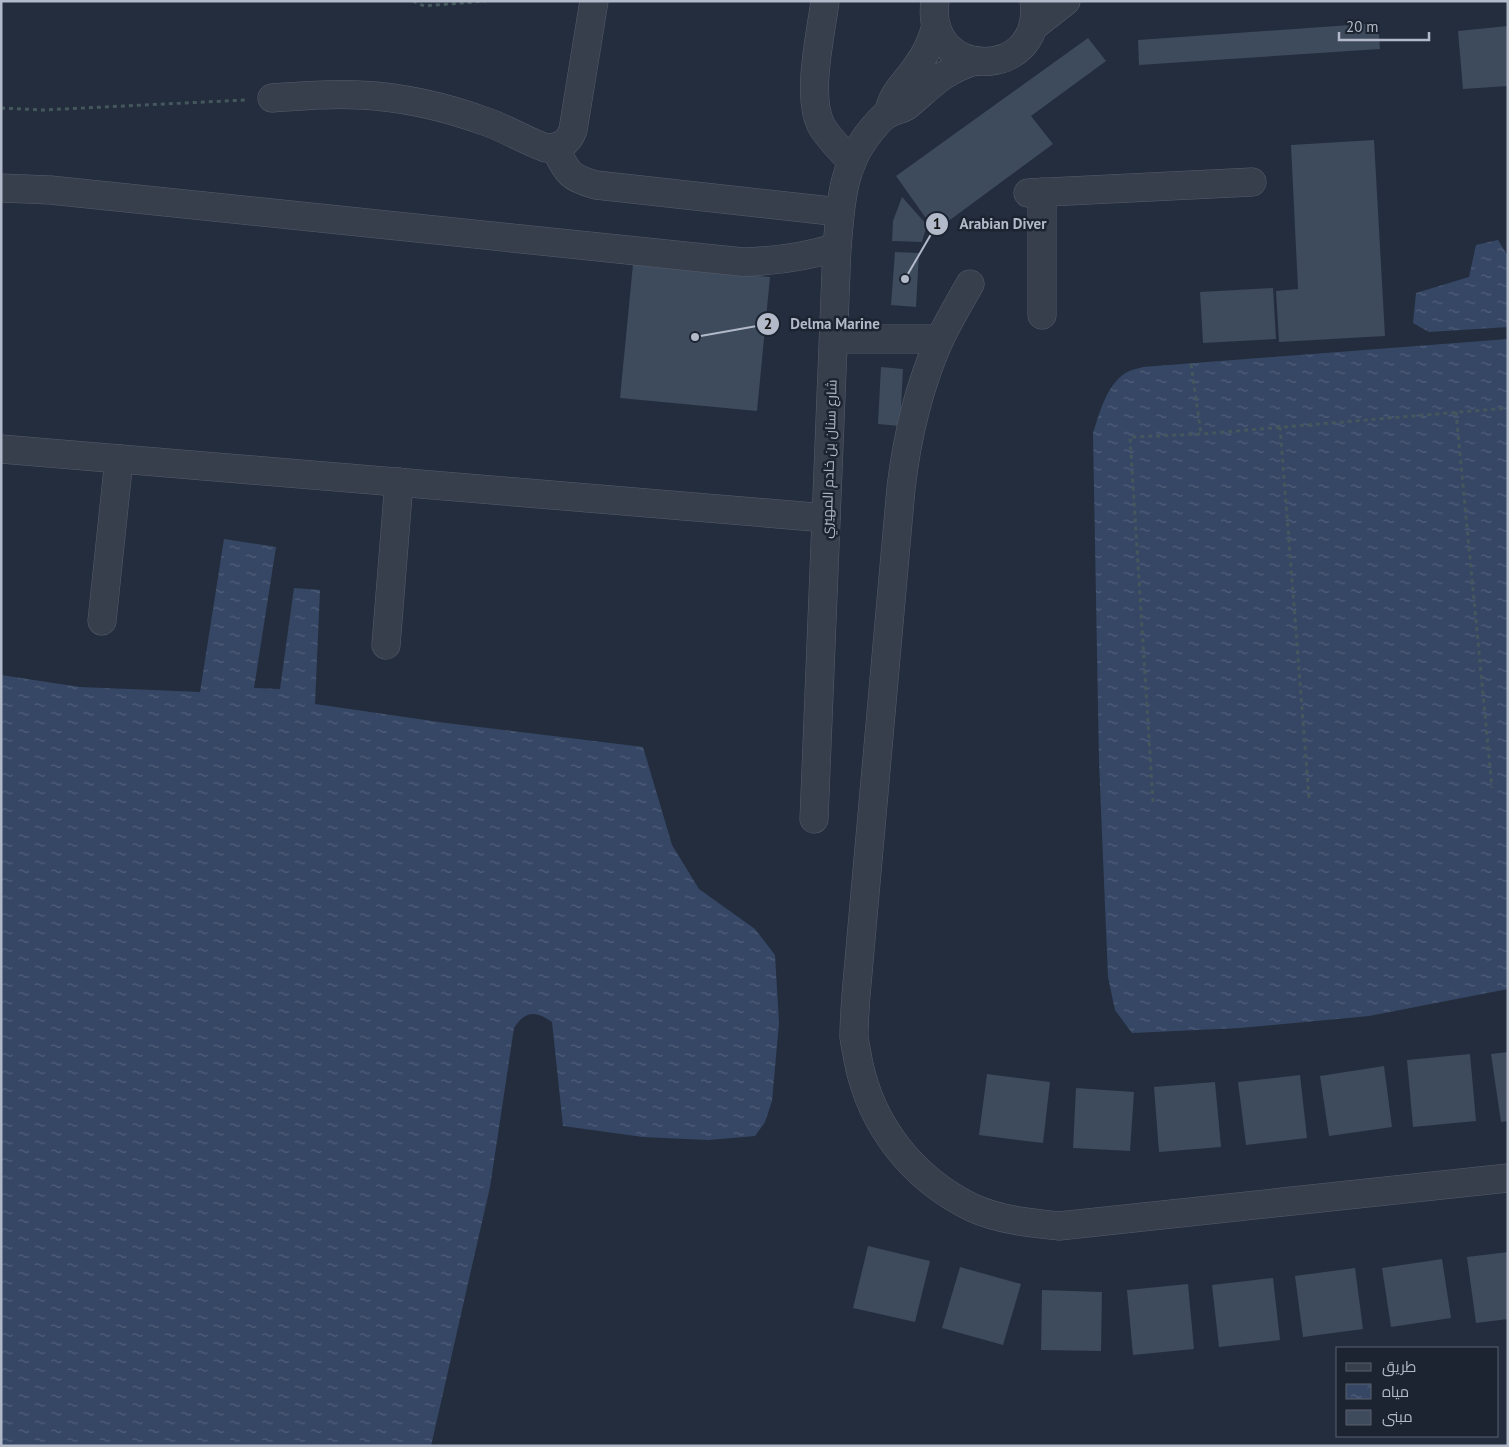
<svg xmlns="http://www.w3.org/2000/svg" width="1509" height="1447" viewBox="0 0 1509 1447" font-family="'PT Sans',Cairo,sans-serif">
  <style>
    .water { fill: url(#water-ripples) }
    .building { fill: #3e4b5d }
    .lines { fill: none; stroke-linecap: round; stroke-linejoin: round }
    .minor-casing { stroke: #555d6b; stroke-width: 29 }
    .path { stroke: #43575c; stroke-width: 3; stroke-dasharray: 4 4; stroke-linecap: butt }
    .minor { stroke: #373f4d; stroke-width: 28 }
    .labels { text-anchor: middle; stroke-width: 5; stroke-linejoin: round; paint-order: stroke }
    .street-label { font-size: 14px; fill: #b2bac9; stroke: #1c2432 }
    .leader { fill: none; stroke: #b2bac9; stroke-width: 2 }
    .callout-dot { fill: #b2bac9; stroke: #1c2432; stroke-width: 2 }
    .mark-label { font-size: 15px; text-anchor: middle; font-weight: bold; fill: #111 }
    .callout-label { font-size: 15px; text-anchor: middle; font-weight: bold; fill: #b2bac9; stroke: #1c2432; stroke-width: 5; stroke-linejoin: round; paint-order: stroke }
  </style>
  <defs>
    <pattern id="water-ripples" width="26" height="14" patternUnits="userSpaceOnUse" patternTransform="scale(1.25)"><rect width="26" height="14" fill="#364765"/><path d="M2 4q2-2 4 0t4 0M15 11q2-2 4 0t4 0" fill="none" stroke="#515f7a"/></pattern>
  </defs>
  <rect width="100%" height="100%" fill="#232d3d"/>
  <g class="water">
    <path d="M 1498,240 L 1508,256 L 1508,327 L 1429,332 L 1413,323 L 1416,293 L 1469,277 L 1476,245 Z"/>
    <path d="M 1508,339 L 1508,989 L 1369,1016 L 1240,1028 L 1132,1033 L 1115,1010 L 1108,977 L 1099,761 L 1093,433 C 1100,412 1106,387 1124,374 C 1129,370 1137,369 1143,367 Z"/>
    <path d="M 224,539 L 276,547 L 254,688 L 280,689 L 294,588 L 320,590 L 315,704 L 446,723 L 643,747 L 672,845 L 699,889 L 755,929 L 775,955 L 779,1023 L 772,1101 L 765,1122 L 755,1136 L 708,1140 L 643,1137 L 563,1126 L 552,1022 C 535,1010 525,1011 514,1028 L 490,1187 L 431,1446 L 1,1446 L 1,675 L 80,687 L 200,692 Z"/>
  </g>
  <g class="building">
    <path d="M 1378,23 L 1380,49 L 1139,65 L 1138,40 Z"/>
    <path d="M 1508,26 L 1508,86 L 1463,89 L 1458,31 Z"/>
    <path d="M 1088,38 L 1106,61 L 1031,116 L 1053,144 L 935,231 L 896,176 Z"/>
    <path d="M 1374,140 L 1385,336 L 1279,342 L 1276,291 L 1298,289 L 1291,145 Z"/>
    <path d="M 902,197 L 927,225 L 922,242 L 892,241 L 893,221 Z"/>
    <path d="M 895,252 L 919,253 L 916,307 L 891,305 Z"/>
    <path d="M 633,264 L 770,277 L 757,411 L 620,398 Z"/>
    <path d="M 1273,288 L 1276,339 L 1203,343 L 1200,292 Z"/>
    <path d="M 881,367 L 903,369 L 900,426 L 878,424 Z"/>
    <path d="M 1508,1052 L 1508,1121 L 1501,1122 L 1491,1054 Z"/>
    <path d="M 1470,1054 L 1476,1121 L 1413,1127 L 1407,1060 Z"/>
    <path d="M 1384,1066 L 1392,1127 L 1329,1136 L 1320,1076 Z"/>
    <path d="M 987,1074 L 1050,1082 L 1043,1143 L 979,1135 Z"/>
    <path d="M 1300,1075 L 1307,1138 L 1246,1145 L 1238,1082 Z"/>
    <path d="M 1215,1082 L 1221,1147 L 1159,1152 L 1154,1087 Z"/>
    <path d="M 1076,1088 L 1134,1092 L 1130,1151 L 1073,1148 Z"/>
    <path d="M 868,1246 L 930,1261 L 915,1322 L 853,1308 Z"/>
    <path d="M 1508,1252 L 1508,1319 L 1476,1323 L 1467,1257 Z"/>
    <path d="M 1442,1259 L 1451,1318 L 1391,1327 L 1382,1268 Z"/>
    <path d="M 960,1267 L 1021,1284 L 1003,1345 L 942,1328 Z"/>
    <path d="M 1355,1268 L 1363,1329 L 1303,1337 L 1295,1276 Z"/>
    <path d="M 1273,1278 L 1280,1340 L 1219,1347 L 1212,1285 Z"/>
    <path d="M 1188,1284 L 1194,1349 L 1133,1355 L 1127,1290 Z"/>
    <path d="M 1042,1290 L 1102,1292 L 1101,1351 L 1041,1350 Z"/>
  </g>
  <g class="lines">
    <g class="minor-casing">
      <g id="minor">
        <path d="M 825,1 C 821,34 806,95 821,125 C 828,138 841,150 851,161"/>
        <path d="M 935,1 C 924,81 1045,82 1034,1"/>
        <path d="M 1034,26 L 1066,1"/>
        <path d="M 272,98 C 301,96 331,93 360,95 C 403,97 446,107 487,122 C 507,129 526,141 546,148 C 560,148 568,143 573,130 L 594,1"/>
        <path d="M 888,114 C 893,91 905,84 917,66 C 926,54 932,41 936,26"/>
        <path d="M 555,148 C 568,173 568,177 596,185 L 840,212"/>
        <path d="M 1,188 L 50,190 L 743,262 C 776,261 806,257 837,247"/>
        <path d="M 1042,192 L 1042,315"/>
        <path d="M 1028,193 L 1252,182"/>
        <path d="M 970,284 C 959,303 948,322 939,341 C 918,389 907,437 901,488 L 856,995 C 855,1009 854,1024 854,1037 C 855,1045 857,1053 858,1060 C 871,1126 913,1179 973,1208 C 1000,1220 1030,1223 1059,1226 L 1508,1178"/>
        <path d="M 834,339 L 940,339"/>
        <path d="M 1,449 L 826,518"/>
        <path d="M 102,621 L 119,459"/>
        <path d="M 386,645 L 399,482"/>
        <path d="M 814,819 L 837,247 C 841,206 841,171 866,137 C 872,129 879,120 887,114 C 894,110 902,110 908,105 C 932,85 944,70 975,61"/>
      </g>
    </g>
    <g class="path">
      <path d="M 413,1 L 424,6 L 486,1"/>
      <path d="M 1,108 L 43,110 L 245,100"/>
      <path d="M 1191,364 L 1201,434"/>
      <path d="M 1456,412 L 1492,788"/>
      <path d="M 1280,427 L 1309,798"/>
      <path d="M 1153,802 L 1130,437 L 1201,434 L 1508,408"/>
    </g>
    <use href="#minor" class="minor"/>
  </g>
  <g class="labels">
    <g class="street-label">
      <text transform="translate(829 459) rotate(-88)" y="5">شارع سنان بن خادم المهيري</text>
    </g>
  </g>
  <path class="leader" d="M905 279L937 224M695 337L768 324"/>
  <g class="callout-dot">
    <circle cx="905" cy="279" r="5"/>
    <circle cx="695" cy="337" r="5"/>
    <circle cx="937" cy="224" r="12"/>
    <circle cx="768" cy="324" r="12"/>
  </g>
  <g class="mark-label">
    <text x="937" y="229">1</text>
    <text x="768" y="329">2</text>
  </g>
  <g class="callout-label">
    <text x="1003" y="229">Arabian Diver</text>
    <text x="835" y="329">Delma Marine</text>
  </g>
  <rect width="1509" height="1447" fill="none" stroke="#b2bac9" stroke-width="5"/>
  <rect x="1336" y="1347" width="162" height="90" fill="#1c2432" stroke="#58606e"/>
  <rect x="1346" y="1363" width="25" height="8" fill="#373f4d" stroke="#58606e"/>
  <text x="1382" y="1372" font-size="15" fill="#b2bac9">طريق</text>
  <rect x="1346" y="1384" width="25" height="15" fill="url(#water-ripples)" stroke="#58606e"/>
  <text x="1382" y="1397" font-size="15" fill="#b2bac9">مياه</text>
  <rect x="1346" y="1410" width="25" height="15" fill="#3e4b5d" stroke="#58606e"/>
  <text x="1382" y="1422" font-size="15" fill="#b2bac9">مبنى</text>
  <path d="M1339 32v8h90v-8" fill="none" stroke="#b2bac9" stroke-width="2.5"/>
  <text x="1346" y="32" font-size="15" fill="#b2bac9" stroke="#1c2432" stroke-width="4" paint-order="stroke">20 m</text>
</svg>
